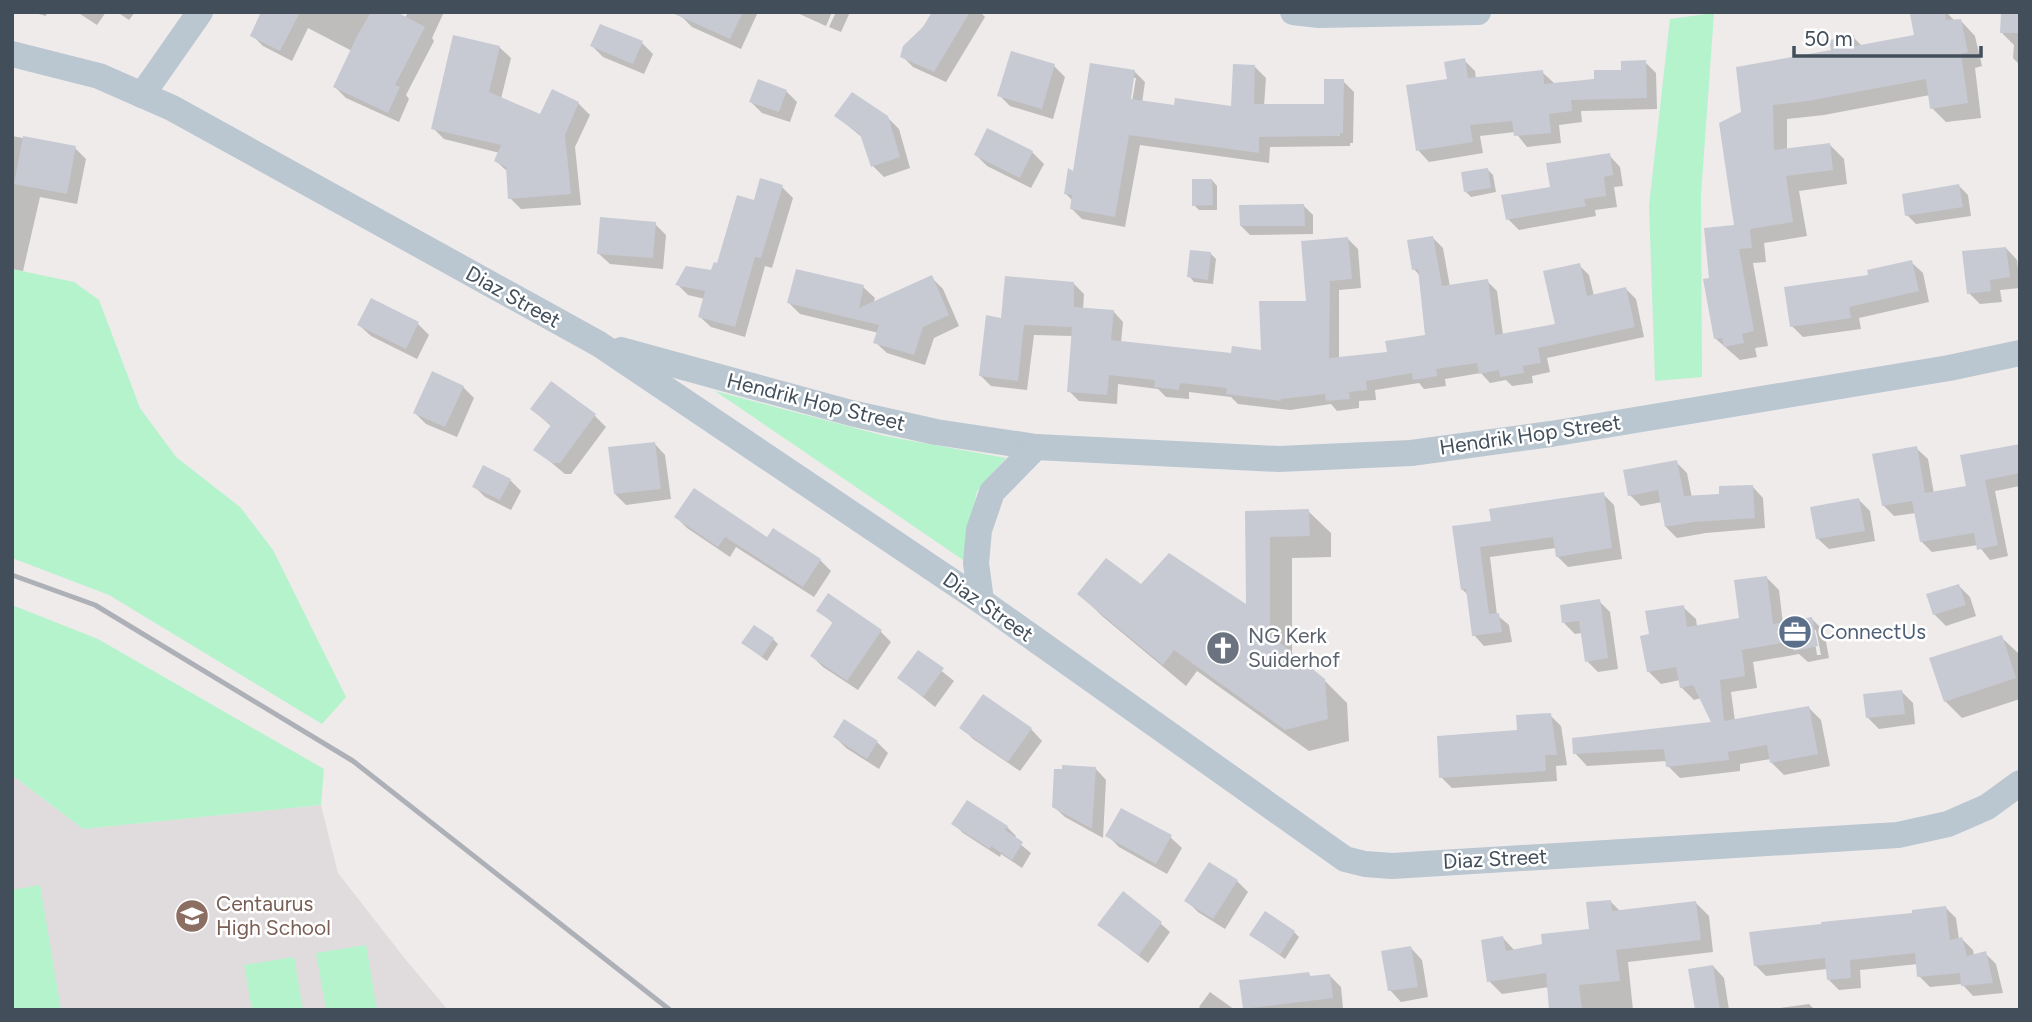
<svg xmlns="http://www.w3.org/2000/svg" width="2032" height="1022" viewBox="0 0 2032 1022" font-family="Figtree,sans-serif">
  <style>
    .education { fill: #e0dcdd }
    .green { fill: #b4f3cc }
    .shadow { fill: #0003; fill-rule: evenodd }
    .building { fill: #c7cad3 }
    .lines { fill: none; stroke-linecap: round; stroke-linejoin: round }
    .minor { stroke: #bac6d0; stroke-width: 26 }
    .rail { stroke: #adb1b7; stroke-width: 5 }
    .labels { text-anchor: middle; stroke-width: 5; stroke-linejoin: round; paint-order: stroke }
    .street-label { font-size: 21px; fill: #424f5b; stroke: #fff }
    .service-label { font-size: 21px; fill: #4e5e75; stroke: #fff; text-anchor: start }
    .worship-label { font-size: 21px; fill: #5b616d; stroke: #fff; text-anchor: start }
    .education-label { font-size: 21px; fill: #785e54; stroke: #fff; text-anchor: start }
  </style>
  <rect width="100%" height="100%" fill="#efebeb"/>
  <path class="education" d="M 12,775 L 83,829 L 321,805 L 338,873 L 406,960 L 448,1010 L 12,1010 Z"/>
  <g class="green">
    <path d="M 1714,13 L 1701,195 L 1702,377 L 1655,381 L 1649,205 L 1670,19 Z"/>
    <path d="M 12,269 L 74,282 L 99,300 L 140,408 L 176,457 L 240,507 L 273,550 L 346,697 L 322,724 L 109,595 L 12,558 Z"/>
    <path d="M 715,391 L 885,436 L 1006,458 L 977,491 L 972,514 L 969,564 Z"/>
    <path d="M 12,605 L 98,639 L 324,769 L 321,805 L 83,829 L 12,775 Z"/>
    <path d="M 40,885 L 61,1010 L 12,1010 L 12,890 Z"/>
    <path d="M 366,945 L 377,1010 L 326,1010 L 316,953 Z"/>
    <path d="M 294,957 L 303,1010 L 252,1010 L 244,965 Z"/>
  </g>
  <g class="shadow">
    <path d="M 31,12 L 47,12 L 46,16 Z"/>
    <path d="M 77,12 L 106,12 L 97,25 Z"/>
    <path d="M 117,12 L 135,12 L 129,20 Z"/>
    <path d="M 263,12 L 393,12 L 405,18 L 408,12 L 444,12 L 432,38 L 434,41 L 406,95 L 409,99 L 399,122 L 346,98 L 335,87 L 352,51 L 308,28 L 292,61 L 263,46 L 252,35 Z"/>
    <path d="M 682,12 L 758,12 L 741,49 L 692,27 L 681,16 Z"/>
    <path d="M 795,12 L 832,12 L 826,26 Z"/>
    <path d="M 836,12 L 850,12 L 841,32 L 829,27 Z"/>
    <path d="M 934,12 L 980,12 L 985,17 L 946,82 L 913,67 L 902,56 Z"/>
    <path d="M 1930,12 L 1946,12 L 1955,21 L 1961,21 L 1975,36 L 1982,66 L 1975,68 L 1981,118 L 1946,122 L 1932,108 L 1930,95 L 1824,115 L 1787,119 L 1787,150 L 1829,144 L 1844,159 L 1847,184 L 1799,191 L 1807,236 L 1764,243 L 1766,262 L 1753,263 L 1768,346 L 1755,348 L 1757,357 L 1740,360 L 1716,339 L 1711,279 L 1736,226 L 1743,113 L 1853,37 L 1862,46 L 1916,36 Z"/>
    <path d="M 2020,12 L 2020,65 L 2013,58 L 2014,45 L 2002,33 Z"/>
    <path d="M 642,43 L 653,54 L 644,74 L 603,57 L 592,46 Z"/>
    <path d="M 499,47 L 511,58 L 501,99 L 541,116 L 553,91 L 578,103 L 590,115 L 575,147 L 581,205 L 521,209 L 510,198 L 508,172 L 496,161 L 500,153 L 444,139 L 433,128 Z"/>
    <path d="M 1464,60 L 1475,71 L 1476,79 L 1542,72 L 1554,83 L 1596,81 L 1645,62 L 1656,73 L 1657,109 L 1581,111 L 1582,122 L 1559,125 L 1561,143 L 1527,147 L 1515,132 L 1480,136 L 1483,153 L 1429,162 L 1418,150 L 1449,80 Z"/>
    <path d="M 1054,66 L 1065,77 L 1053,119 L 1010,106 L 999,95 Z"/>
    <path d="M 1255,67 L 1266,78 L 1264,106 L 1325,106 L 1343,81 L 1354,92 L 1353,143 L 1350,143 L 1350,146 L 1270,147 L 1269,163 L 1140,145 L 1125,227 L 1082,219 L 1071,208 L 1073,201 L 1066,194 L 1074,173 L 1134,71 L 1145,82 L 1142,103 L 1175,107 L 1232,108 ZM 1132,78 L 1136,78 L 1131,108 L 1128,108 Z"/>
    <path d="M 786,91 L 797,102 L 790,122 L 762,113 L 751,102 Z"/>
    <path d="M 836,116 L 887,117 L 899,129 L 910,168 L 884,177 L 873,166 L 863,138 Z"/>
    <path d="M 988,130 L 1032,152 L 1044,164 L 1031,188 L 987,166 L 976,155 Z"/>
    <path d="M 12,136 L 75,148 L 86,159 L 77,204 L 40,197 L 23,271 L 12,269 Z"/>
    <path d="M 1609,155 L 1620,167 L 1623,186 L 1614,187 L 1617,207 L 1595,210 L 1596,216 L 1519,230 L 1508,219 L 1552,188 Z"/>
    <path d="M 1488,170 L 1493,175 L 1496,192 L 1471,197 L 1466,192 Z"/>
    <path d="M 1212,180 L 1217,186 L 1217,210 L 1199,210 L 1194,205 Z"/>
    <path d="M 1959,186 L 1968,195 L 1971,216 L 1916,224 L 1907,215 Z"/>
    <path d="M 782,187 L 793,198 L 772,268 L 765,266 L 745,337 L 711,327 L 700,317 L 705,299 L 688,295 L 677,284 L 713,272 L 755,203 Z"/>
    <path d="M 1304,206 L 1313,215 L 1313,234 L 1250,235 L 1241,226 Z"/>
    <path d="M 655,224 L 666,235 L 663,269 L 610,264 L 598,253 Z"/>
    <path d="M 1432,237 L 1443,248 L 1450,287 L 1487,281 L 1497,291 L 1503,335 L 1557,326 L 1579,265 L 1589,275 L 1594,296 L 1626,289 L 1636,299 L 1644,337 L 1547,358 L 1550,372 L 1532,376 L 1533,383 L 1512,386 L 1506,380 L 1490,383 L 1481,373 L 1445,379 L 1446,386 L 1424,389 L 1419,383 L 1375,390 L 1376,400 L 1359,401 L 1359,408 L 1337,411 L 1331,404 L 1290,410 L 1238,404 L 1231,397 L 1189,392 L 1189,399 L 1166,397 L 1158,389 L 1118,384 L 1117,404 L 1079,401 L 1069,391 L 1073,336 L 1034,335 L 1027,390 L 991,386 L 981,376 L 1003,319 L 1074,284 L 1084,294 L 1083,310 L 1113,311 L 1123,322 L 1121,343 L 1233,355 L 1262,352 L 1308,302 L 1348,239 L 1358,249 L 1361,288 L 1339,290 L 1339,359 L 1389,354 L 1427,336 L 1420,276 L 1414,269 Z"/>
    <path d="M 2006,248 L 2017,260 L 2020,288 L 2000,290 L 2002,302 L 1980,304 L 1969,293 Z"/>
    <path d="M 1211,254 L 1216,259 L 1213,284 L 1194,282 L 1189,276 Z"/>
    <path d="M 1911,262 L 1923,273 L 1929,302 L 1859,318 L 1861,329 L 1803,337 L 1792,326 L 1870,276 Z"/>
    <path d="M 932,278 L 943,289 L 959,326 L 934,338 L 925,365 L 887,353 L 875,342 L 879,333 L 800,314 L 789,303 L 863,287 L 875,298 L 873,304 Z"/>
    <path d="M 418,324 L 429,335 L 417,359 L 371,336 L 359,325 Z"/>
    <path d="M 551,384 L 595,416 L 606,427 L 571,474 L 565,474 L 535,449 L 552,427 L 532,409 Z"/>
    <path d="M 463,387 L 474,398 L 457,437 L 426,424 L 415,413 Z"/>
    <path d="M 654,443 L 665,455 L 671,499 L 626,505 L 615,494 Z"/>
    <path d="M 2020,445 L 2020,486 L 1995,491 L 2008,556 L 1990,560 L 1978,545 L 1932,552 L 1921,541 L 1916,513 L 1894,516 L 1883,505 L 1916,448 L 1928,459 L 1934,494 L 1968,487 Z"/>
    <path d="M 1676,462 L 1687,473 L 1692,498 L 1721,495 L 1752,486 L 1763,498 L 1765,528 L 1706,533 L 1677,538 L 1666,527 L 1662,502 L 1641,506 L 1630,495 Z"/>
    <path d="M 510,480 L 521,491 L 511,510 L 485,497 L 474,486 Z"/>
    <path d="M 1603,494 L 1614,505 L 1622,559 L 1568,567 L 1557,556 L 1556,548 L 1490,557 L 1497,615 L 1509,625 L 1512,642 L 1484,646 L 1474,635 L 1469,596 L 1462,589 L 1454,527 L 1493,522 Z"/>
    <path d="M 1859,500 L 1870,511 L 1875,541 L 1829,549 L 1817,538 Z"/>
    <path d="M 1308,511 L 1331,533 L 1331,557 L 1292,558 L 1292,654 L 1324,680 L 1347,703 L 1349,741 L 1309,751 L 1197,671 L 1186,686 L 1102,616 L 1080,594 L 1141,586 L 1248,608 L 1247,512 Z"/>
    <path d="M 676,517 L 768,539 L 820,560 L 831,571 L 814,597 L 736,547 L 730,557 L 687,528 Z"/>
    <path d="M 1766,577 L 1779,590 L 1783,624 L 1812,619 L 1824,631 L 1829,658 L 1808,662 L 1799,654 L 1753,662 L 1757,688 L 1731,692 L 1735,721 L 1809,708 L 1821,720 L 1830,766 L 1784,775 L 1771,762 L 1771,759 L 1740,764 L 1740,771 L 1680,778 L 1668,766 L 1667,761 L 1587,766 L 1575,753 L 1713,724 L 1701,698 L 1694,700 L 1681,687 L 1680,680 L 1661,684 L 1648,671 L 1651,636 L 1683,607 L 1696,619 L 1697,627 L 1741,619 ZM 1813,630 L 1816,630 L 1821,655 L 1817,655 Z"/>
    <path d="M 1959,586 L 1970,597 L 1976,616 L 1946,626 L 1934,614 Z"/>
    <path d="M 828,596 L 881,632 L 891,642 L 858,690 L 823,667 L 812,656 L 834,624 L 818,610 Z"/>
    <path d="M 1599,601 L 1610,612 L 1618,669 L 1598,672 L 1587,661 L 1582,633 L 1575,634 L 1564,623 Z"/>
    <path d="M 2001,637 L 2018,653 L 2020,658 L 2020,699 L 1962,718 L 1945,701 Z"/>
    <path d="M 773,639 L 778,644 L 767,661 L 743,643 Z"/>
    <path d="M 918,652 L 954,681 L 935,707 L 899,678 Z"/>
    <path d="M 1902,692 L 1913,703 L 1915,724 L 1879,729 L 1867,717 Z"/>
    <path d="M 1550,715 L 1561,726 L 1567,765 L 1556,766 L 1557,781 L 1452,788 L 1441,777 Z"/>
    <path d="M 962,728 L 1031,729 L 1042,741 L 1020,771 L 973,739 Z"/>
    <path d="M 835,737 L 877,742 L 888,753 L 879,769 L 846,748 Z"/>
    <path d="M 1095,768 L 1106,780 L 1103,838 L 1065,817 L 1053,806 Z"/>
    <path d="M 954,824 L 1007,827 L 1016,836 L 1014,839 L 1031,853 L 1022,868 L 1001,854 L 1000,857 L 963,833 Z"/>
    <path d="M 1108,836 L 1170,837 L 1182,848 L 1167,874 L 1119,847 Z"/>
    <path d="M 1237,881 L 1248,892 L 1225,929 L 1198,912 L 1187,901 Z"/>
    <path d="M 1611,902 L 1621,912 L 1696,903 L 1709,916 L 1713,952 L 1628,962 L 1633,1010 L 1551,1010 L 1549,987 L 1502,994 L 1489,981 L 1503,938 L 1515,951 L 1544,946 L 1591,931 Z"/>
    <path d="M 1945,907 L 1956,918 L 1959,940 L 1962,939 L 1973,950 L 1974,956 L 1985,953 L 1996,964 L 2003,993 L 1973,996 L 1962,984 L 1930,987 L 1919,976 L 1918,964 L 1860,970 L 1861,988 L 1839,990 L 1828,979 L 1827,969 L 1766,976 L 1755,965 L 1914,914 Z"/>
    <path d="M 1160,923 L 1170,932 L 1148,963 L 1099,925 Z"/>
    <path d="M 1294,932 L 1299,937 L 1285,959 L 1251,935 Z"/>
    <path d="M 1411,948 L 1422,960 L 1428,997 L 1401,1002 L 1390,990 Z"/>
    <path d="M 1713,966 L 1724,978 L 1729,1010 L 1696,1010 Z"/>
    <path d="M 1308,974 L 1312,977 L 1329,975 L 1341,987 L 1343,1009 L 1245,1010 L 1241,982 Z"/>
    <path d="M 1210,992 L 1235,1010 L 1202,1010 L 1199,1007 Z"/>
    <path d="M 1809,1004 L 1815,1010 L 1765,1010 Z"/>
  </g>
  <g class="building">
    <path d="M 261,12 L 300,12 L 280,51 L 250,36 Z"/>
    <path d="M 371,12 L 397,12 L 425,27 L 395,85 L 400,87 L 388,113 L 333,87 L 358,34 Z"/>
    <path d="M 670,12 L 743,12 L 730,39 Z"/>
    <path d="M 932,12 L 970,12 L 934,72 L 900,57 L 903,46 L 923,27 Z"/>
    <path d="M 1921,12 L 1945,12 L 1946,20 L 1961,19 L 1968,52 L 1961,54 L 1968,103 L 1930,109 L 1926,79 L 1808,101 L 1773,105 L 1774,150 L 1830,143 L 1833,170 L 1786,176 L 1793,222 L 1750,229 L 1752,248 L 1739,249 L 1754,331 L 1742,334 L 1744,343 L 1724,347 L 1722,338 L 1714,339 L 1703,279 L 1709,278 L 1704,228 L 1734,225 L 1719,123 L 1741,112 L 1736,67 L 1831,50 L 1829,40 L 1854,35 L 1855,46 L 1914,35 L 1910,14 Z"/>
    <path d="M 2001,12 L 2020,12 L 2020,33 L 2000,33 Z"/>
    <path d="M 600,24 L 643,41 L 633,64 L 590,46 Z"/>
    <path d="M 453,35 L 500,46 L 489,92 L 540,114 L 552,89 L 579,102 L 565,135 L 571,194 L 508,199 L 506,167 L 494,161 L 501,145 L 431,129 Z"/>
    <path d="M 1011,51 L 1055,64 L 1042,109 L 997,96 Z"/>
    <path d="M 1465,58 L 1468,78 L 1543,70 L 1544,84 L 1594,79 L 1594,70 L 1621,70 L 1621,61 L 1646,60 L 1647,98 L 1571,100 L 1572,111 L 1549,114 L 1551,133 L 1514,136 L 1512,121 L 1470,125 L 1473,142 L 1416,151 L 1406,85 L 1447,79 L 1444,62 Z"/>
    <path d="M 1090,63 L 1135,70 L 1131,99 L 1174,105 L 1175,98 L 1231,106 L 1233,64 L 1255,65 L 1254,104 L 1324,104 L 1324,79 L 1344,79 L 1343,133 L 1340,133 L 1340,136 L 1259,137 L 1259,153 L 1129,135 L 1115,217 L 1070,209 L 1072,195 L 1064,194 L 1068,168 L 1073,171 Z"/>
    <path d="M 758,79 L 787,90 L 779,112 L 749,102 Z"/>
    <path d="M 852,92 L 888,116 L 900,157 L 871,167 L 860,134 L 834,116 Z"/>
    <path d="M 987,128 L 1033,151 L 1020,178 L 974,155 Z"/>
    <path d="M 23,136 L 76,146 L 67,194 L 14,184 Z"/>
    <path d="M 1610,153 L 1613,175 L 1604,177 L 1606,196 L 1584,199 L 1586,206 L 1506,220 L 1501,195 L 1550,187 L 1546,163 Z"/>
    <path d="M 1488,168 L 1491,188 L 1464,192 L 1461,172 Z"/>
    <path d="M 760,178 L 783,185 L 761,258 L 755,257 L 735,327 L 698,317 L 705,291 L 675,285 L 686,266 L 711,270 L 714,262 L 717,263 L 737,195 L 754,200 Z"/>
    <path d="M 1192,179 L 1212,179 L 1213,205 L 1192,206 Z"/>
    <path d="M 1959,184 L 1963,207 L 1905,216 L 1902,194 Z"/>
    <path d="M 1304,204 L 1305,226 L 1240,226 L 1239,205 Z"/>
    <path d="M 600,217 L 656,222 L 653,258 L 597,254 Z"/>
    <path d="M 1433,236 L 1442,286 L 1488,279 L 1495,335 L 1555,324 L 1543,271 L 1580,263 L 1587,296 L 1626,287 L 1635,327 L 1538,348 L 1541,363 L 1523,366 L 1524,373 L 1500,377 L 1499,370 L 1479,374 L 1477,363 L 1436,369 L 1437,376 L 1413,380 L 1412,373 L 1366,381 L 1367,390 L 1349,392 L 1350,399 L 1326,401 L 1325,394 L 1281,399 L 1281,401 L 1226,394 L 1227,388 L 1180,383 L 1179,390 L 1154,387 L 1155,380 L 1109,375 L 1107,395 L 1067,392 L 1072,327 L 1024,325 L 1018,381 L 979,376 L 986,315 L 1001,318 L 1005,276 L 1074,282 L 1074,307 L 1114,310 L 1111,340 L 1231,353 L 1232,346 L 1261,350 L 1259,301 L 1306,301 L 1301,241 L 1348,237 L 1352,279 L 1330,281 L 1329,358 L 1387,352 L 1385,341 L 1425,335 L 1418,269 L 1412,270 L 1407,240 Z"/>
    <path d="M 2006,247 L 2010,277 L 1990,280 L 1991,291 L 1967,294 L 1962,251 Z"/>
    <path d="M 1190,250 L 1211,252 L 1208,280 L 1187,277 Z"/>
    <path d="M 1912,260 L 1919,291 L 1849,307 L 1851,318 L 1790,327 L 1784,287 L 1868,275 L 1867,270 Z"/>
    <path d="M 796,269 L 864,285 L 859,308 L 932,275 L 949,315 L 923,327 L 914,355 L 873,343 L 879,325 L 787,303 Z"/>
    <path d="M 371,298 L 419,322 L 406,349 L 357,325 Z"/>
    <path d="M 432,371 L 464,386 L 445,427 L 413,413 Z"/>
    <path d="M 551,381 L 596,414 L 560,463 L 552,463 L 533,450 L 551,425 L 530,409 Z"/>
    <path d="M 655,442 L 661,489 L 614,494 L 608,447 Z"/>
    <path d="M 2020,444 L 2020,473 L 1985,480 L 1998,545 L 1977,550 L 1974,533 L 1920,542 L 1912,501 L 1882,506 L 1872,454 L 1917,446 L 1925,493 L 1966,486 L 1960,455 Z"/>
    <path d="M 1677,460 L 1684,496 L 1719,494 L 1719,486 L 1753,485 L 1755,518 L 1694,522 L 1665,527 L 1658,490 L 1628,496 L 1623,470 Z"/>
    <path d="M 483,465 L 511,479 L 500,500 L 472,487 Z"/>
    <path d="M 694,488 L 767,537 L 773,528 L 821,559 L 803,587 L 725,537 L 718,547 L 674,517 Z"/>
    <path d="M 1604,492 L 1612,548 L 1556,557 L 1553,537 L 1480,547 L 1489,614 L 1499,613 L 1502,632 L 1472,636 L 1466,589 L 1461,590 L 1452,526 L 1491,521 L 1489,509 Z"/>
    <path d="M 1859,498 L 1865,531 L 1816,539 L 1810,507 Z"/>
    <path d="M 1309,509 L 1310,536 L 1270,537 L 1270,635 L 1325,679 L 1328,719 L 1285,730 L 1174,650 L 1163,665 L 1077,594 L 1106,558 L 1141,584 L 1169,553 L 1246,604 L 1245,511 Z"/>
    <path d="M 1767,576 L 1773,624 L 1812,617 L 1818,646 L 1794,651 L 1792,641 L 1742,650 L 1745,676 L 1720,680 L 1724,721 L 1809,706 L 1818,754 L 1770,763 L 1767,745 L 1728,752 L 1729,760 L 1666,767 L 1664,749 L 1573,754 L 1572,738 L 1711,722 L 1693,685 L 1680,688 L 1676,667 L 1647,672 L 1640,636 L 1649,634 L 1645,611 L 1684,605 L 1687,627 L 1739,618 L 1734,580 Z"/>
    <path d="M 1959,584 L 1966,605 L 1933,615 L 1926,594 Z"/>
    <path d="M 828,593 L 882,630 L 847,681 L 810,656 L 833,622 L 816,611 Z"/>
    <path d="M 1600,599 L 1608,658 L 1585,662 L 1579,621 L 1562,623 L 1560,605 Z"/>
    <path d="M 754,625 L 774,638 L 762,657 L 741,643 Z"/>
    <path d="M 2002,635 L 2016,678 L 1944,702 L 1929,658 Z"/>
    <path d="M 918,650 L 944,668 L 923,697 L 897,678 Z"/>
    <path d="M 1902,690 L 1905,714 L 1866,718 L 1863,694 Z"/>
    <path d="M 983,694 L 1032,728 L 1008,762 L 959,728 Z"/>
    <path d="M 1551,713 L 1557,755 L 1545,755 L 1546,771 L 1439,778 L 1437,736 L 1517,730 L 1516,715 Z"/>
    <path d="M 844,719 L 878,741 L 867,759 L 833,737 Z"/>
    <path d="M 1062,765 L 1096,767 L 1092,829 L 1052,807 L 1054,769 L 1062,769 Z"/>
    <path d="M 967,800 L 1008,826 L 1005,830 L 1023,842 L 1012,860 L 991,846 L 990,849 L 951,824 Z"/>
    <path d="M 1121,808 L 1172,835 L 1156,864 L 1105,836 Z"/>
    <path d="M 1209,862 L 1238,880 L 1213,919 L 1184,901 Z"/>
    <path d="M 1123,891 L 1162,922 L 1139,955 L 1097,925 Z"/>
    <path d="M 1611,900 L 1612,911 L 1696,901 L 1701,940 L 1616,950 L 1620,981 L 1579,985 L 1582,1010 L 1549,1010 L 1546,973 L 1487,982 L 1481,940 L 1503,936 L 1506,951 L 1542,944 L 1541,934 L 1589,929 L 1586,902 Z"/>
    <path d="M 1946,906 L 1950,940 L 1962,937 L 1967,956 L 1986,951 L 1993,983 L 1961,986 L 1960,973 L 1917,977 L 1915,953 L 1850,960 L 1851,978 L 1827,980 L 1825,958 L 1754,966 L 1749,932 L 1821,924 L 1821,922 L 1912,913 L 1912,910 Z"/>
    <path d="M 1265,911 L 1295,931 L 1280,955 L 1249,935 Z"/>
    <path d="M 1411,946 L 1418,987 L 1388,991 L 1381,951 Z"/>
    <path d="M 1713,965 L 1720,1010 L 1695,1010 L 1688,969 Z"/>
    <path d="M 1309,972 L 1310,976 L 1330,974 L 1333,998 L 1243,1009 L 1239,980 Z"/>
  </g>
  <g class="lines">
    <g class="minor">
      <path d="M 1293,12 L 1319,15 L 1478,12"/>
      <path d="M 12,54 L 99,76 L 172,108 L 599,344 L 981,601 L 1345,859 L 1365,864 L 1392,866 L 1898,835 L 1948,824 L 1987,807 L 2020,783"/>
      <path d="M 142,95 L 200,12"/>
      <path d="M 621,350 L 851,413 L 936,432 L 1036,447 L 1279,459 L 1411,453 L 1551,434 L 1949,368 L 2020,353"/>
      <path d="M 981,601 L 976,563 L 979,530 L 992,492 L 1036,447"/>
    </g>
    <path class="rail" d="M 12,575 L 95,605 L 353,761 L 670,1010"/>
  </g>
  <defs>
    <g id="office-disc" transform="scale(1.75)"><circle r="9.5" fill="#5c6f8a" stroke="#fff"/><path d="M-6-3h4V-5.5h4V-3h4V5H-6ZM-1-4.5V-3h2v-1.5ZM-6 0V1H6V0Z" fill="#fff"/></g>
    <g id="church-disc" transform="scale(1.75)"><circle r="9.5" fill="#6b7280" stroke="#fff"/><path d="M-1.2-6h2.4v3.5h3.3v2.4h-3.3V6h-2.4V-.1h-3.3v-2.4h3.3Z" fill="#fff"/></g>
    <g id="school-disc" transform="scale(1.75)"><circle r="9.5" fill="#8d6e63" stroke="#fff"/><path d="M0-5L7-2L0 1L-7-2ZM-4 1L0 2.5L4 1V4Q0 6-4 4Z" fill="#fff"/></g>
  </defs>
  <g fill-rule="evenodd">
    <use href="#office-disc" x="1795" y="632"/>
    <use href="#church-disc" x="1223" y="648"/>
    <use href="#school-disc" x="192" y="916"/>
  </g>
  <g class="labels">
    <g class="street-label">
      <text transform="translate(513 297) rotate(29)" y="7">Diaz Street</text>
      <text transform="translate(816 402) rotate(14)" y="7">Hendrik Hop Street</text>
      <text transform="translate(1530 435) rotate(-8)" y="7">Hendrik Hop Street</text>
      <text transform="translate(988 607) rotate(35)" y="7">Diaz Street</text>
      <text transform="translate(1495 859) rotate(-3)" y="7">Diaz Street</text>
    </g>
    <g class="service-label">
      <text x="1820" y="639">ConnectUs</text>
    </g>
    <g class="worship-label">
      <text x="1248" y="643">NG Kerk<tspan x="1248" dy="24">Suiderhof</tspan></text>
    </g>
    <g class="education-label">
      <text x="216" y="911">Centaurus<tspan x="216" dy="24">High School</tspan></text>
    </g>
  </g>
  <rect width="2032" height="1022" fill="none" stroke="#424f5b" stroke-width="28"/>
  <path d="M1794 46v10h187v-10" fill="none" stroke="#424f5b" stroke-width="3.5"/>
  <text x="1804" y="46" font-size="21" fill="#424f5b" stroke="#ffffff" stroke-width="5" paint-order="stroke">50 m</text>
</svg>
